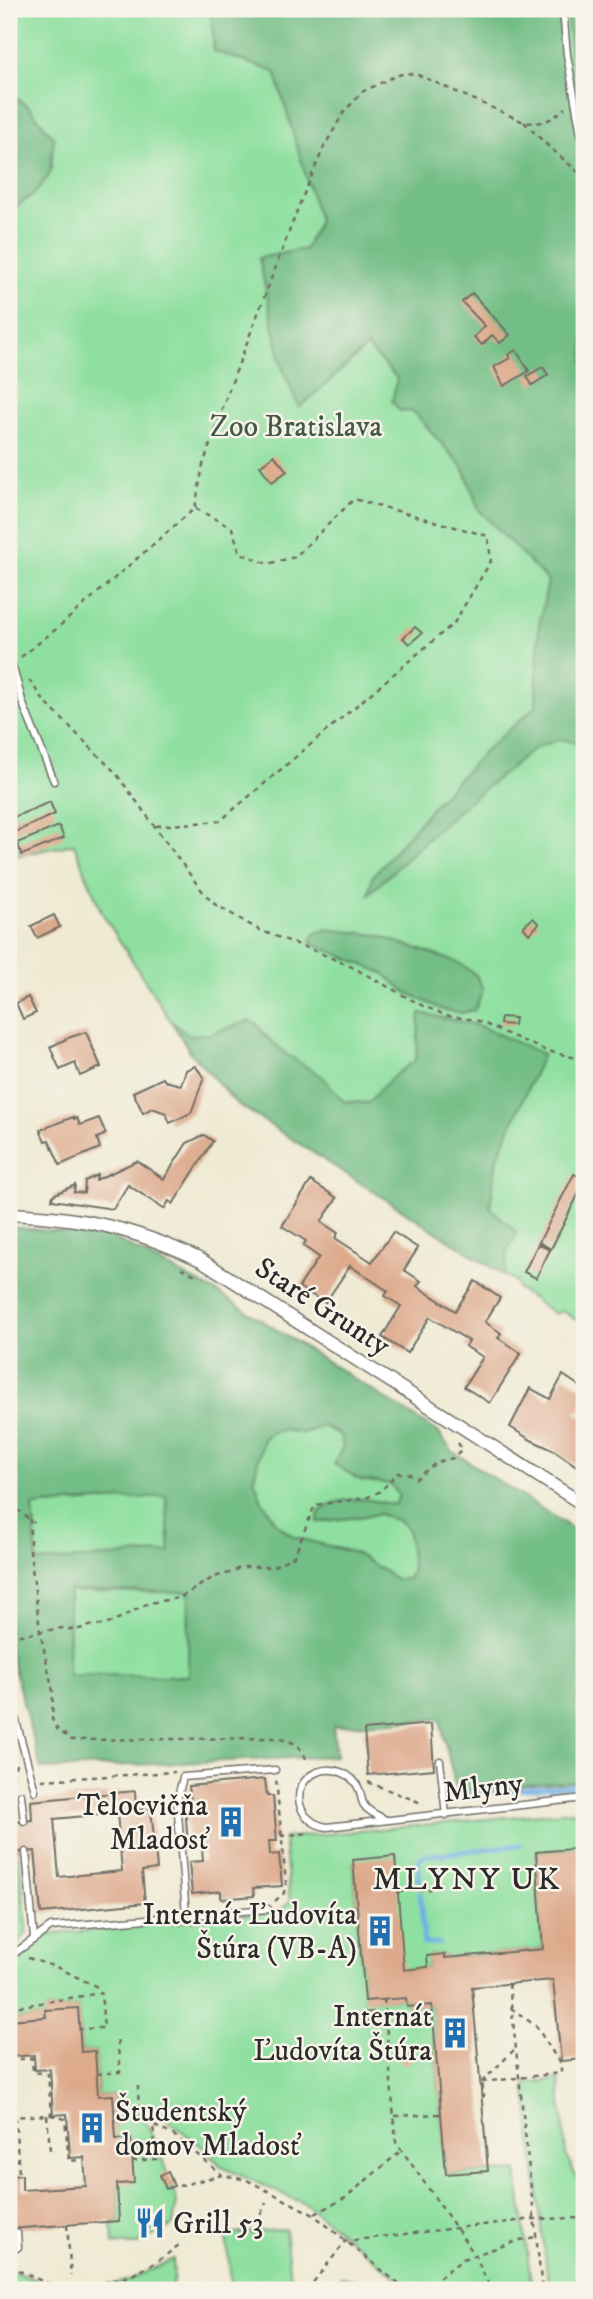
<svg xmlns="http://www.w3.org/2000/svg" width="593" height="2299" viewBox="0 0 593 2299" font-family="'IM FELL DW Pica',serif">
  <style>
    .green { fill: #8fe0a0; stroke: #5d8666; stroke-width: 2 }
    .forest { fill: #73be86; stroke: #4f7458; stroke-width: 2; fill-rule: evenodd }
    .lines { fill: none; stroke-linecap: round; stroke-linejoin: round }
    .stream { stroke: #70b0e4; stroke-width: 5 }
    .building { fill: #dda98b; fill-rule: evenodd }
    .lane-casing { stroke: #706e66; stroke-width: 9 }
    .street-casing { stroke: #706e66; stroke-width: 15 }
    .path { stroke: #706e66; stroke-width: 2.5; stroke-dasharray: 5 5; stroke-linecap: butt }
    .lane { stroke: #fff; stroke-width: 6 }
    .street { stroke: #fff; stroke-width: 12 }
    .labels { text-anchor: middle; stroke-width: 5; stroke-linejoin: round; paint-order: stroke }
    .park-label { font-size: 30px; fill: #445848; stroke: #f7f3e8 }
    .street-label { font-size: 30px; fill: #2b2b2b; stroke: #f7f3e8 }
    .poi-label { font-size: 30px; fill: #2b2b2b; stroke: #f7f3e8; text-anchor: end }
    .neighbourhood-label { font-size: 32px; letter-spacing: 2px; fill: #2b2b2b; stroke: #f7f3e8 }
  </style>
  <rect width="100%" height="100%" fill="#f7f3e8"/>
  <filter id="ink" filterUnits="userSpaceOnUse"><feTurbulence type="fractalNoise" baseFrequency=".0143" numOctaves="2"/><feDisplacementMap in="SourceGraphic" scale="14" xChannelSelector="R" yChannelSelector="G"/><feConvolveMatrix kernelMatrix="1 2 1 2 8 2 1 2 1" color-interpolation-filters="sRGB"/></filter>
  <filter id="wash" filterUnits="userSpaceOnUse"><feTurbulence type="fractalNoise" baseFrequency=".00686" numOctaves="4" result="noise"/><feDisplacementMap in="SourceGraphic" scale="28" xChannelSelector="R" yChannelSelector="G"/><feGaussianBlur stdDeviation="1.57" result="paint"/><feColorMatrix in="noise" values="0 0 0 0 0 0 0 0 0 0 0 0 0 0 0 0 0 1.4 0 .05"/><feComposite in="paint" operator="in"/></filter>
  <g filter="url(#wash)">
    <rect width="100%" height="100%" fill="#efead3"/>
    <g class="green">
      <path d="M 9,9 L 584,9 L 584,1325 L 562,1311 L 555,1314 L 518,1289 L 516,1282 L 236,1103 L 191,1053 L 102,913 L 74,844 L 9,857 Z"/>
      <path d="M 323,1426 L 341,1435 L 343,1446 L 360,1480 L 391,1484 L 399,1496 L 395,1505 C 368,1499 342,1493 319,1512 L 318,1522 L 380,1514 L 401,1522 L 408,1530 L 412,1569 L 408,1579 L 398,1580 L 355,1553 L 294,1537 L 277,1524 L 261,1499 L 254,1478 L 263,1439 L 271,1433 L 282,1430 L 303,1433 Z"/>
      <path d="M 166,1495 L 171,1552 L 37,1563 L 33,1506 Z"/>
      <path d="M 69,1591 L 189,1592 L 188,1677 L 68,1675 Z"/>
      <path d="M 573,1811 L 584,1813 L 584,1848 L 536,1852 L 543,1949 L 445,1958 L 444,1954 L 428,1956 L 428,1967 L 404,1970 L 353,1861 L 365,2000 L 406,1998 L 407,2007 L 432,2005 L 446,2174 L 517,2171 L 532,2290 L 412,2290 L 307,2205 L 222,2167 L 204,2148 L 162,2116 L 144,2118 L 161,2156 L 177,2201 L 173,2225 L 136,2245 L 113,2244 L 112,2222 L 119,2221 L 113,2095 L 98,2096 L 95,2051 L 81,2052 L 78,2008 L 46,2010 L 46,2017 L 9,2020 L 9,1962 L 45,1935 L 277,1912 L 290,1902 L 284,1838 Z"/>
      <path d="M 19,1856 L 27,1933 L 15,1946 L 9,1950 L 9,1857 Z"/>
      <path d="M 559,2079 L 566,2155 L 584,2194 L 584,2290 L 549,2290 L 525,2084 Z"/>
      <path d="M 285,2229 L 291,2290 L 232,2290 L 226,2235 Z"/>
      <path d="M 173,2259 L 174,2279 L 171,2290 L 90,2290 L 130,2280 Z"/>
      <path d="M 9,2270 L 62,2289 L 62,2290 L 9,2290 Z"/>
      <path d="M 341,2277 L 379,2286 L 386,2290 L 334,2290 Z"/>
    </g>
    <g class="forest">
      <path d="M 211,9 L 559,9 L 565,68 L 584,167 L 584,745 L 561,739 L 535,748 L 456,812 L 369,894 L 372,877 L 439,799 L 489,747 L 536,706 L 539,625 L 548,581 L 479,510 L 464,469 L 414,412 L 400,411 L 392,402 L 397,378 L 367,347 L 299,408 L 282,367 L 259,258 L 305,249 L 319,221 L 275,72 L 214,51 Z"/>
      <path d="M 567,9 L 584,9 L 584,132 L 570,58 Z"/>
      <path d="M 9,93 L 29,107 L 54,138 L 50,174 L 35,193 L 9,212 Z"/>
      <path d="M 327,929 L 377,935 L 459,963 L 476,975 L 483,989 L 475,1010 L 462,1013 L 443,1010 L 404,991 L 385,974 L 311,943 L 311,939 L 316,933 Z"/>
      <path d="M 420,1013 L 477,1025 L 543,1054 L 497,1158 L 490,1207 L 517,1233 L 507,1252 L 505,1276 L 236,1103 L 191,1053 L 172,1022 L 189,1035 L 210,1034 L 248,1021 L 257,1024 L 265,1035 L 286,1054 L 323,1077 L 343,1101 L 368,1103 C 382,1085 397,1072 416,1060 Z"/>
      <path d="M 9,1227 L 109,1236 L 220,1294 L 438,1432 L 452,1451 L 584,1536 L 584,1781 L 456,1790 L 440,1719 L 333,1726 L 336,1756 L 41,1769 L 9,1650 ZM 323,1426 L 341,1435 L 343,1446 L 334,1464 L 360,1480 L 391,1484 L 399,1496 L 395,1505 C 368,1499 342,1493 319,1512 L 318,1522 L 380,1514 L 401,1522 L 408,1530 L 412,1569 L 408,1579 L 398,1580 L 355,1553 L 294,1537 L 277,1524 L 261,1499 L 254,1478 L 263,1439 L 271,1433 L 282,1430 L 303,1433 ZM 166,1496 L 170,1552 L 37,1562 L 33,1506 ZM 69,1591 L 189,1592 L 188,1676 L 68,1675 Z"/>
    </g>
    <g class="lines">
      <g class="stream">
        <path d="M 456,1794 L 584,1785"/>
        <path d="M 420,1886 L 418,1861 L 423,1856 L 520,1845"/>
        <path d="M 420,1894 L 424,1944 L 439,1943"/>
      </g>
    </g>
    <g id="blocks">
      <g class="building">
        <path d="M 472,293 L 510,335 L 500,343 L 492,335 L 482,345 L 474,337 L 485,326 L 462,302 Z"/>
        <path d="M 516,350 L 529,371 L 504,386 L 494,367 L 510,358 L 508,355 Z"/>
        <path d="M 543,367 L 548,375 L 532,385 L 527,376 Z"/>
        <path d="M 274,455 L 287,471 L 272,482 L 260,466 Z"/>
        <path d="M 415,627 L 422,633 L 409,644 L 403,638 Z"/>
        <path d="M 50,802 L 55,814 L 13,833 L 9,819 Z"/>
        <path d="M 59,826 L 64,838 L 22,855 L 17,843 Z"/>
        <path d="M 54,915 L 60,927 L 37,938 L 31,926 Z"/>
        <path d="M 533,918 L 539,924 L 529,934 L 523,927 Z"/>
        <path d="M 28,997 L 36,1013 L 23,1019 L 16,1003 Z"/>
        <path d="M 501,1017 L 515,1018 L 514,1025 L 500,1024 Z"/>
        <path d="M 86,1032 L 101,1067 L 80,1076 L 75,1063 L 60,1070 L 50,1047 L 68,1038 Z"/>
        <path d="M 195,1066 L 204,1077 L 191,1113 L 170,1123 L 166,1113 L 152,1108 L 143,1113 L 133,1092 L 163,1078 L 165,1081 L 181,1085 L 186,1070 Z"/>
        <path d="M 73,1117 L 74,1119 L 77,1118 L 80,1125 L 99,1118 L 106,1134 L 97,1138 L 100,1148 L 60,1165 L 49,1140 L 45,1141 L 40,1130 Z"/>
        <path d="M 204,1135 L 213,1141 L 173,1204 L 169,1201 L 164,1209 L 128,1185 L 113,1209 L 52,1200 L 53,1195 L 75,1185 L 74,1192 L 84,1193 L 85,1181 L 97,1175 L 96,1180 L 137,1161 L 164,1179 L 187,1143 Z"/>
        <path d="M 574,1174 L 584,1179 L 584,1183 L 551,1249 L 539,1242 Z"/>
        <path d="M 311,1181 L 337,1198 L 321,1222 L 338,1233 L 335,1238 L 372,1262 L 393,1232 L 418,1248 L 404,1270 L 421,1281 L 417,1286 L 455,1311 L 475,1281 L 500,1298 L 485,1322 L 501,1333 L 498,1338 L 521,1353 L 490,1403 L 464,1387 L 483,1357 L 465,1346 L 469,1341 L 430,1317 L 407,1353 L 382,1337 L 401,1306 L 385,1296 L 388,1291 L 350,1266 L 325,1303 L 299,1287 L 319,1257 L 303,1246 L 306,1241 L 282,1226 Z"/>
        <path d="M 538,1244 L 550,1250 L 536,1278 L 524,1272 Z"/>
        <path d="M 563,1375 L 584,1389 L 584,1404 L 579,1412 L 578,1410 L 576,1413 L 584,1418 L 584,1471 L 553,1450 L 531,1440 L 510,1427 L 530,1388 L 550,1399 Z"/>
        <path d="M 431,1724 L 434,1769 L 368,1775 L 364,1730 Z"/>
        <path d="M 265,1779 L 267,1796 L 273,1796 L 277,1841 L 269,1841 L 270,1855 L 279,1854 L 282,1886 L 253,1888 L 254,1896 L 221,1899 L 221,1891 L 192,1894 L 189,1862 L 203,1861 L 202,1847 L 188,1848 L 185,1803 L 191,1803 L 189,1786 Z"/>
        <path d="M 135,1791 L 136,1810 L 151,1809 L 157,1869 L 142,1871 L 145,1903 L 41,1913 L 35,1851 L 19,1852 L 19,1856 L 9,1857 L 9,1818 L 16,1817 L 16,1822 L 32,1820 L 31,1801 ZM 117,1813 L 122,1871 L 59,1877 L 54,1819 Z"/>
        <path d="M 584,1848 L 584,2059 L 561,2061 L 553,1980 L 472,1987 L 488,2171 L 446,2174 L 432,2005 L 407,2007 L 406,1998 L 365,2001 L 353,1860 L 395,1856 L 404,1970 L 428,1967 L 427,1956 L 445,1954 L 445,1958 L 543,1949 L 536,1852 Z"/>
        <path d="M 78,2008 L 81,2052 L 95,2051 L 98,2096 L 113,2095 L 116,2139 L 131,2138 L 134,2183 L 117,2184 L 119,2221 L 9,2229 L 9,2176 L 22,2175 L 22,2190 L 86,2186 L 84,2157 L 70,2158 L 67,2114 L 53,2115 L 50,2069 L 35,2070 L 34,2055 L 9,2057 L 9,2020 L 46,2017 L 45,2010 Z"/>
        <path d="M 373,2012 L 374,2021 L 362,2022 L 361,2013 Z"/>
        <path d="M 400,2051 L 409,2051 L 410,2063 L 401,2064 Z"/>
        <path d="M 168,2172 L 174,2186 L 166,2189 L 160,2175 Z"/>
        <path d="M 156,2215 L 161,2222 L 144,2231 L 140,2223 Z"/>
      </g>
    </g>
  </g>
  <g filter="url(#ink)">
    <use href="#blocks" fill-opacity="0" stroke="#706e66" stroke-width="2"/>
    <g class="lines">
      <g class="lane-casing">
        <g id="lane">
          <path d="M 563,9 L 567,55 L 584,151"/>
          <path d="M 9,654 L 23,704 L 54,781"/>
          <path d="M 9,1695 L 35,1791"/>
          <path d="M 440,1761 L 446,1815"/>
          <path d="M 21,1795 L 24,1821"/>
          <path d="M 386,1820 C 379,1816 368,1812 364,1805 C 361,1800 361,1794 359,1789 C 352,1773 333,1766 317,1772 C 289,1784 295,1822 327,1827 L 584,1798"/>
          <path d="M 26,1852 L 34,1939"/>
          <path d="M 186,1915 L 177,1801 L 183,1777 L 275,1770"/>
          <path d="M 9,1957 L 51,1927 L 268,1909"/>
          <path d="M 9,2253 L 18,2247 L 17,2233"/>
        </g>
      </g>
      <g class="street-casing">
        <path id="street" d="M 9,1214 C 83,1217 133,1228 201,1260 L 584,1505"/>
      </g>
      <g class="path">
        <path d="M 524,122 L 548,146 L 584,177"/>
        <path d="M 21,657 L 55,630 L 195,508 L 203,465 L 227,395 L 300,203 L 324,147 L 344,112 L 362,92 L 395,76 L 406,73 L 416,74 L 524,122 C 542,125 552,120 565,108"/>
        <path d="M 29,680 L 45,702 L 115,772 L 199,887 L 213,903 L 259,930 L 313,950 L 352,967 L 423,1006 L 448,1016 L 476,1020 L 544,1050 L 584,1060"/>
        <path d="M 156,826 L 220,821 L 454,623 L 491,561 L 488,536 L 354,499 L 295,557 L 268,564 L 240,553 L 232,528 L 195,508"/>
        <path d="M 9,1230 L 19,1230"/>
        <path d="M 181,1268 L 197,1276"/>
        <path d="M 9,1503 L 34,1523"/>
        <path d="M 30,1519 L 30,1551 L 40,1631 L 53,1692 L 52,1719 L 57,1729 L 72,1740 L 277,1738 L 297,1744 L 309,1763"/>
        <path d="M 9,1637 L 62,1628 L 75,1630 L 93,1625 L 106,1625 L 149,1603 L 179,1598 L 214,1577 L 233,1572 L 240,1567 L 272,1567 L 294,1556 L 315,1505 L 366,1498 L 381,1491 L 397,1473 L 410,1474 L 416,1479 L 437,1462 L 453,1458 L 462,1449 L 458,1443"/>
        <path d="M 42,1780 L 175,1772"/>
        <path d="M 368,1782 L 424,1804"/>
        <path d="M 9,1787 L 16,1764"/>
        <path d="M 281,1836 L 309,1833"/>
        <path d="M 398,1892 L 431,1889"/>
        <path d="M 275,1901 L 284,1893 L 286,1882 L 276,1779"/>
        <path d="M 28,1958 L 59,1968 L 99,1988"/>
        <path d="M 509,1984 L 542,2290"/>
        <path d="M 384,1999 L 396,2142 L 475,2255 L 491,2290"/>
        <path d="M 9,2008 L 101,1993 L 104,2028 L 79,2029"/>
        <path d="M 9,2060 L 32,2058 L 33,2072 L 48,2074 L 51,2115 L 9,2117"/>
        <path d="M 97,2074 L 120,2072 L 117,2035"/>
        <path d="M 482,2082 L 561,2073 L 561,2065 L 536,2026 L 511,2008"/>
        <path d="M 482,2082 L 516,2048"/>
        <path d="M 481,2097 L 484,2096 L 482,2082"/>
        <path d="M 47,2115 L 50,2150"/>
        <path d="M 51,2115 L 65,2119 L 69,2161 L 82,2160"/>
        <path d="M 395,2116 L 441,2114"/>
        <path d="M 15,2117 L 19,2173"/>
        <path d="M 115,2117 L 139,2116 L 138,2086"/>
        <path d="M 132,2161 L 156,2159 L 153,2125 L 175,2136 L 222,2175"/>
        <path d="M 179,2186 L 222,2175 L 247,2180 L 314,2215 L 406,2290"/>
        <path d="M 315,2214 L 345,2198 L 402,2150"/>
        <path d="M 67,2225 L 71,2276"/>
        <path d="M 252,2232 L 266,2203"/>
        <path d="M 9,2266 L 44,2282 L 72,2290 L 130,2276 L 157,2262 L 179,2245"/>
        <path d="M 307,2290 L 346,2241 L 534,2219 L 584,2218"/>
        <path d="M 423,2290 L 463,2259 L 520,2240 L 535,2237"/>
      </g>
      <use href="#lane" class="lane"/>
      <use href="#street" class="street"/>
    </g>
  </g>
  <defs>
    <g id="building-bare" transform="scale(2.415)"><path d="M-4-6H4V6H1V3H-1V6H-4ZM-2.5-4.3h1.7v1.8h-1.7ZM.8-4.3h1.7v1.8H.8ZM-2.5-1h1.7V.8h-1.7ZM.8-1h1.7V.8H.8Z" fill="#1f6fb2" stroke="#f7f3e8" stroke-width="2.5" paint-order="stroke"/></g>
    <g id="restaurant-bare" transform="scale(2.415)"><path d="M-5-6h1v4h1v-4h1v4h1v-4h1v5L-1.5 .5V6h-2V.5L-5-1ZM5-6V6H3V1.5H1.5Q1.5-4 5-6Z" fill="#1f6fb2" stroke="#f7f3e8" stroke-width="2.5" paint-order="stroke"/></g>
  </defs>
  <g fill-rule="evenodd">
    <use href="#building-bare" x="231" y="1822"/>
    <use href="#building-bare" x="380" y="1931"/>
    <use href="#building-bare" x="455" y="2033"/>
    <use href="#building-bare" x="92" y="2128"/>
    <use href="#restaurant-bare" x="150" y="2223"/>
  </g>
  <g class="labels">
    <g class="park-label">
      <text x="296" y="436">Zoo Bratislava</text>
    </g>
    <g class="street-label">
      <text transform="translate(323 1306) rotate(33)" y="10">Staré Grunty</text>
      <text transform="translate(483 1787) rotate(-7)" y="10">Mlyny</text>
    </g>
    <g class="poi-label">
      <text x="208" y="1815">Telocvičňa<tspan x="208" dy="34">Mladosť</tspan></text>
      <text x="357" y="1924">Internát Ľudovíta<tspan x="357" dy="34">Štúra (VB-A)</tspan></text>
      <text x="432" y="2026">Internát<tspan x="432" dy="34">Ľudovíta Štúra</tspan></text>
      <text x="115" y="2121" text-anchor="start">Študentský<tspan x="115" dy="34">domov Mladosť</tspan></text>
      <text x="173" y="2233" text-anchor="start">Grill 53</text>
    </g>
    <g class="neighbourhood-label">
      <text x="467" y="1889">MLYNY UK</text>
    </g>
  </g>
  <rect width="593" height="2299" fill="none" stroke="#f7f3e8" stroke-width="35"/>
</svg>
